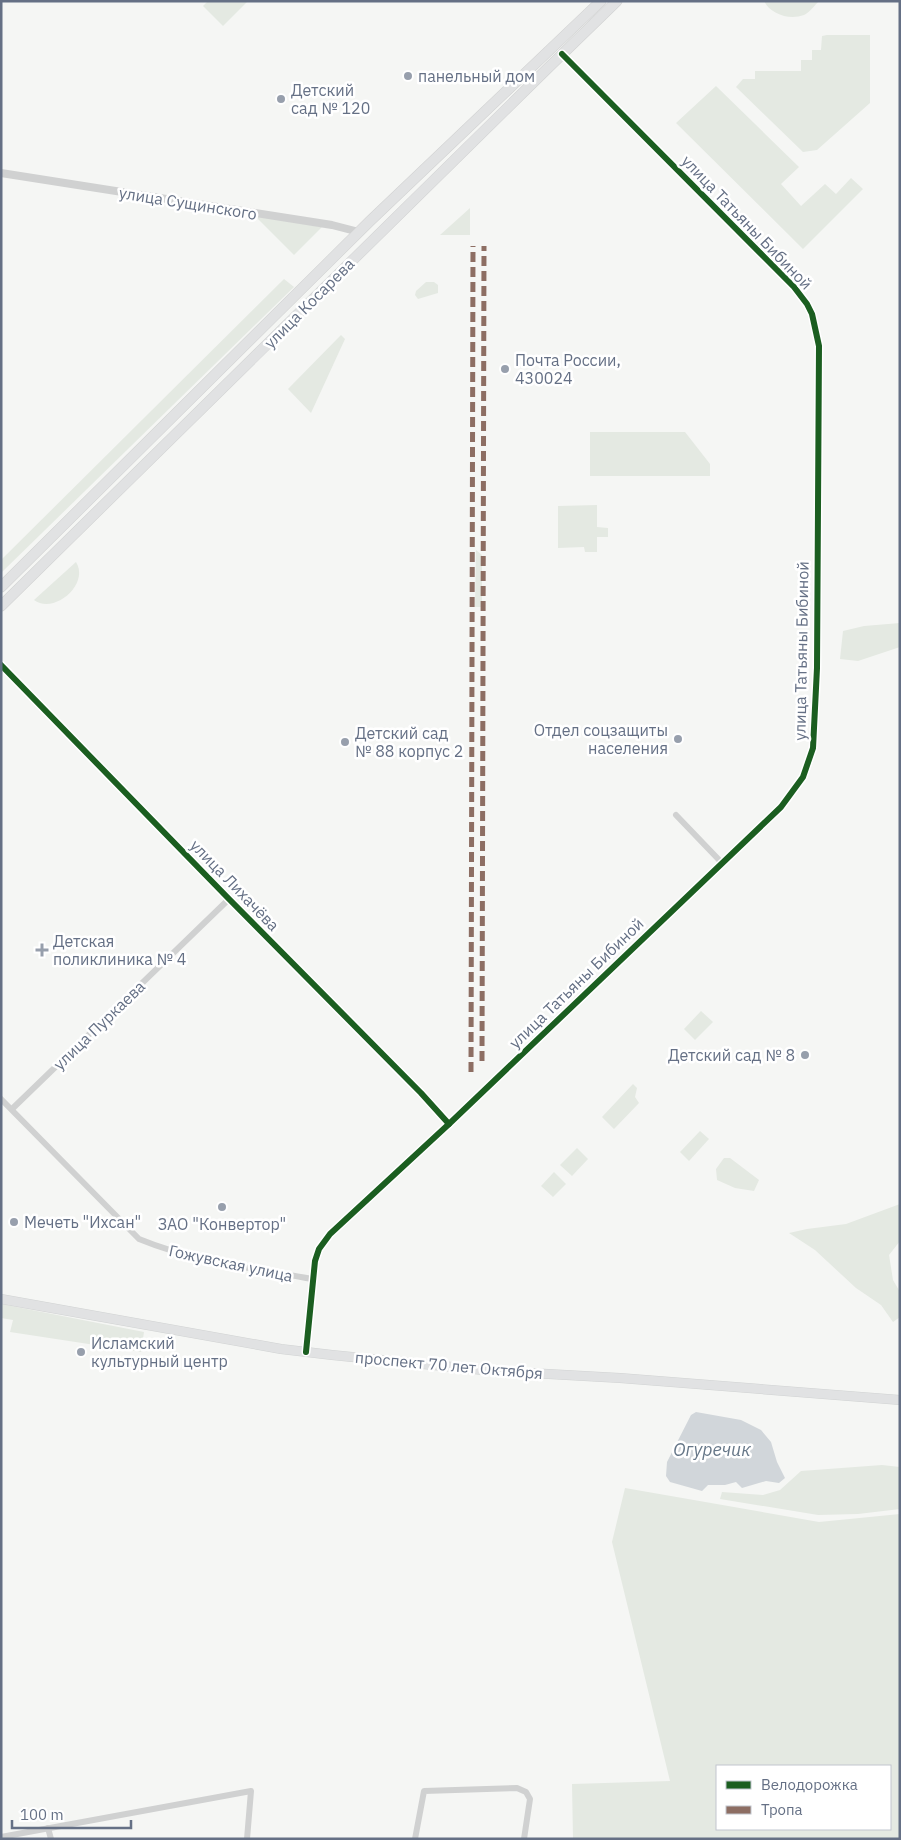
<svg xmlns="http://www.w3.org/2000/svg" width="901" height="1840" viewBox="0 0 901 1840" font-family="'IBM Plex Sans',sans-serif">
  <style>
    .green { fill: #e4e9e2; fill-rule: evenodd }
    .water { fill: #d1d6da }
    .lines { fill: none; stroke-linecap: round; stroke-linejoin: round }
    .secondary-casing { stroke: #d1d3d3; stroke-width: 10 }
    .primary-casing { stroke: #d1d2d2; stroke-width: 11 }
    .minor { stroke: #d0d1d1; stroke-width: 6 }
    .tertiary { stroke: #d0d1d1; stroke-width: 8 }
    .secondary { stroke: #e1e2e3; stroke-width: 9 }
    .primary { stroke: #e1e2e3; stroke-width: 10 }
    .quiet { stroke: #8d6e63; stroke-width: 5; stroke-dasharray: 10 5; stroke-linecap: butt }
    .cycleway-casing { stroke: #fff; stroke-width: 9 }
    .cycleway { stroke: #1b5e20; stroke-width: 6 }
    .poi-dot { fill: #979fac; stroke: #fff; stroke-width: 2 }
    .labels { text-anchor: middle; stroke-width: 5; stroke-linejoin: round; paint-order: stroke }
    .poi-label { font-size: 16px; fill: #657085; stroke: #fff; text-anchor: start }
    .street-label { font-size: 16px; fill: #657085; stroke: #fff }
    .water-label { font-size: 18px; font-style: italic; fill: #678; stroke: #fff }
  </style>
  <rect width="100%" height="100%" fill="#f5f6f4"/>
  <g class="green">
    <path d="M 208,1 L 248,1 L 223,26 L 203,6 Z"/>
    <path d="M 764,1 L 819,1 C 815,5 809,13 804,15 C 790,20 771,15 764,1 Z"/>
    <path d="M 827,35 L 870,35 L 870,103 L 817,150 L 803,152 L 736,87 L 743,79 L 755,79 L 755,71 L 801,71 L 801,60 L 812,60 L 812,50 L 821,50 L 822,36 Z"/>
    <path d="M 716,86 L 799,167 L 781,184 L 801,206 L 825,184 L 836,194 L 851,178 L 863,189 L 803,249 L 676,123 Z"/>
    <path d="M 470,208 L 470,235 L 440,235 Z"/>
    <path d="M 255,216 L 322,227 L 294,255 Z"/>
    <path d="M 284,279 L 294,287 L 1,573 L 1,560 Z"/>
    <path d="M 426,282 L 434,282 L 438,285 L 438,293 L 418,299 L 415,295 L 416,291 Z"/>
    <path d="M 341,335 L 345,339 L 311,413 L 288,389 Z"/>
    <path d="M 590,432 L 685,432 L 710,464 L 710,476 L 590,476 Z"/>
    <path d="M 597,505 L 597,527 L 608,528 L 608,537 L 597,537 L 597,552 L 585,552 L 584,547 L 558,548 L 558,506 Z"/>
    <path d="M 476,550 L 482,555 L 482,607 L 475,607 Z"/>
    <path d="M 76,562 C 90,584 54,615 34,600 Z"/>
    <path d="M 900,623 L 900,647 L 858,661 L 840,659 L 843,631 L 864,626 Z"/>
    <path d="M 701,1011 L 713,1022 L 695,1040 L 684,1029 Z"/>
    <path d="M 633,1084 L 637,1088 L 635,1097 L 639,1103 L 614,1129 L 602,1117 Z"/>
    <path d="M 700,1131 L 709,1139 L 689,1161 L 680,1152 Z"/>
    <path d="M 577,1148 L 588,1159 L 572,1176 L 560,1165 Z"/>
    <path d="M 724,1158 L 730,1158 L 759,1180 L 754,1191 L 735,1188 L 717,1180 L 716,1169 Z"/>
    <path d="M 554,1172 L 566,1184 L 553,1197 L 541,1186 Z"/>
    <path d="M 900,1204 L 900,1241 L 889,1255 L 893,1280 L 900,1292 L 900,1317 L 893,1322 L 881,1305 L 856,1288 L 815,1250 L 789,1233 L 807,1229 L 846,1224 Z"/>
    <path d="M 1,1304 L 144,1332 L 141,1352 L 10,1332 L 13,1320 L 1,1318 Z"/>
    <path d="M 882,1465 L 900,1467 L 900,1509 L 858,1514 L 818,1515 L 720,1499 L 722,1492 L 763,1495 L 780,1490 L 801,1471 Z"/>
    <path d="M 625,1488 L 819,1522 L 900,1514 L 900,1839 L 573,1839 L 572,1784 L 670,1781 L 612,1542 ZM 717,1766 L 890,1766 L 890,1829 L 717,1829 Z"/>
  </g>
  <path class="water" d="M 696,1412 L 741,1420 L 761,1430 L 771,1442 L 777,1462 L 785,1478 L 779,1483 L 766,1481 L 742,1488 L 736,1482 L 725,1485 L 708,1485 L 702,1491 L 670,1482 L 666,1476 L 667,1462 L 691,1415 Z"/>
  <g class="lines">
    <g class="secondary-casing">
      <path id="secondary" d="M 1,1299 L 281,1349 L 332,1355 L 493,1371 L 620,1378 L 900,1400"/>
    </g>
    <g class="primary-casing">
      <g id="primary">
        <path d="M 1,587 L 370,221 L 601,1"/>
        <path d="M 1,606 L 549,67 L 617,1"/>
      </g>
    </g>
    <g class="minor">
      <path d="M 1,665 L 229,899 L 421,1093 L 449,1124"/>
      <path d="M 676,815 L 722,863"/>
      <path d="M 1,1099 L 139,1239 C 195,1262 253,1268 312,1279"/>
      <path d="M 12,1109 L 229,899"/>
      <path d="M 306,1352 L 315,1261 L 319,1249 L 330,1234 L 449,1124 L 781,807 L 803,777 L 813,748 L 817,668 L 819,346 L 812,314 L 807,304 L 794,287 L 562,54"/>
      <path d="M 48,1828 L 51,1839"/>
      <path d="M 1,1837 L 251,1791 L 247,1839"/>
      <path d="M 415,1839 L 424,1791 L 517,1788 L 526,1792 L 530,1799 L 524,1839"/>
    </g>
    <path class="tertiary" d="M 1,173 L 332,225 L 359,232"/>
    <use href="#secondary" class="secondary"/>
    <use href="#primary" class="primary"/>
    <g class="quiet">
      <path d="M 482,1061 L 484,246"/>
      <path d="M 471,1072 L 473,246"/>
    </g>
    <g class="cycleway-casing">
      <g id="cycleway">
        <path d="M 1,665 L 229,899 L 421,1093 L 449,1124"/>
        <path d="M 306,1352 L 315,1261 L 319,1249 L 330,1234 L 449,1124 L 781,807 L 803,777 L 813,748 L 817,668 L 819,346 L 812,314 L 807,304 L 794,287 L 562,54"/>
      </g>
    </g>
    <use href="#cycleway" class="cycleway"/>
  </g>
  <g class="poi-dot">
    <circle cx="408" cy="76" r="5"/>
    <circle cx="281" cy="99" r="5"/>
    <circle cx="505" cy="369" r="5"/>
    <circle cx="678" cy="739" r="5"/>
    <circle cx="345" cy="742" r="5"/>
    <path d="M39.5 942.5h5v5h5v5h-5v5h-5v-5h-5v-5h5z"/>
    <circle cx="805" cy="1055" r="5"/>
    <circle cx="222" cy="1207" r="5"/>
    <circle cx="14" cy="1222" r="5"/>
    <circle cx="81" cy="1352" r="5"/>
  </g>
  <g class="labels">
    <g class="poi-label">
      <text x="418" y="82">панельный дом</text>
      <text x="291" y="96">Детский<tspan x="291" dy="18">сад № 120</tspan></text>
      <text x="515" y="366">Почта России,<tspan x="515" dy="18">430024</tspan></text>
      <text x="668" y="736" text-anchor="end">Отдел соцзащиты<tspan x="668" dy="18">населения</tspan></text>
      <text x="355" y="739">Детский сад<tspan x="355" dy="18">№ 88 корпус 2</tspan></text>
      <text x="53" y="947">Детская<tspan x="53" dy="18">поликлиника № 4</tspan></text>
      <text x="795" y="1061" text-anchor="end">Детский сад № 8</text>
      <text x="24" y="1228">Мечеть "Ихсан"</text>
      <text x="222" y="1230" text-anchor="middle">ЗАО "Конвертор"</text>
      <text x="91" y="1349">Исламский<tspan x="91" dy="18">культурный центр</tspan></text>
    </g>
    <g class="street-label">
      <text transform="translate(188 203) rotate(9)" y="6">улица Сущинского</text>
      <text transform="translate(747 222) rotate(46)" y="6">улица Татьяны Бибиной</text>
      <text transform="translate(309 303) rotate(-45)" y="6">улица Косарева</text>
      <text transform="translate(801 651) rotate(-89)" y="6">улица Татьяны Бибиной</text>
      <text transform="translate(235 885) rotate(46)" y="6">улица Лихачёва</text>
      <text transform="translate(576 983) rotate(-44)" y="6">улица Татьяны Бибиной</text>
      <text transform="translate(99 1025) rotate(-44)" y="6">улица Пуркаева</text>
      <text transform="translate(231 1263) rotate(12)" y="6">Гожувская улица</text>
      <text transform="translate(449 1365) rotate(5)" y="6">проспект 70 лет Октября</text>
    </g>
    <g class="water-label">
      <text x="712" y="1456">Огуречик</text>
    </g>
  </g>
  <rect width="901" height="1840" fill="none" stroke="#657085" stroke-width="5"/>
  <rect x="716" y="1765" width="175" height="65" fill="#ffffff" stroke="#c1c6ce"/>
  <rect x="726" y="1781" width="25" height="8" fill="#1b5e20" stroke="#c1c6ce"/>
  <text x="761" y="1790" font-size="15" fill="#657085">Велодорожка</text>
  <rect x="726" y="1806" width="25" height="8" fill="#8d6e63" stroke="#c1c6ce"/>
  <text x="761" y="1815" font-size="15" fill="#657085">Тропа</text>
  <path d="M12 1820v8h119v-8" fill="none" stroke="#657085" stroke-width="2.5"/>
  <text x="20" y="1820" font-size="15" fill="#657085" stroke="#ffffff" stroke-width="4" paint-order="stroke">100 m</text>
</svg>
